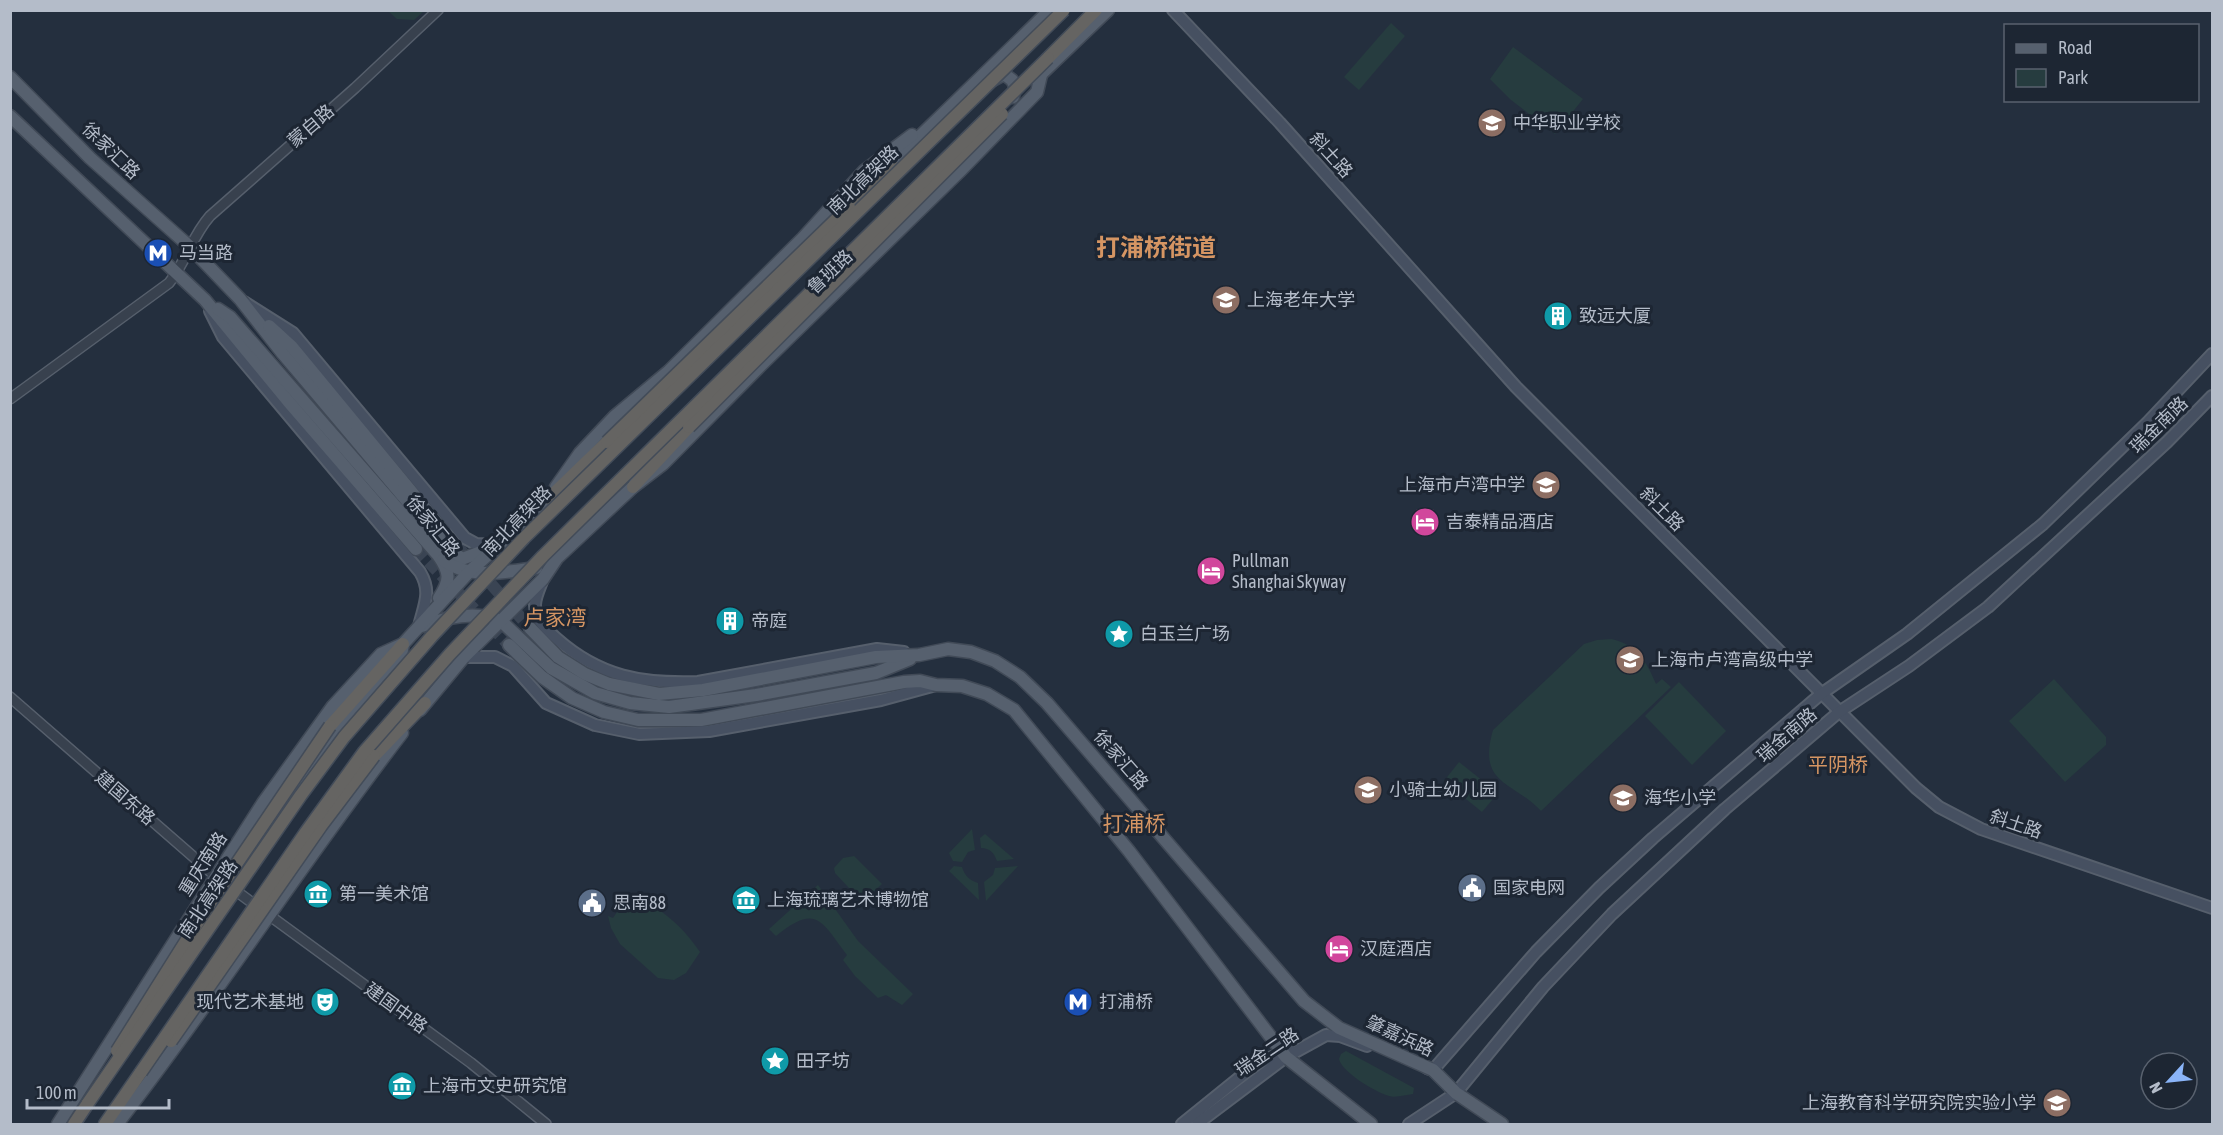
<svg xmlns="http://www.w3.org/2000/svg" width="2223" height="1135" viewBox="0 0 2223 1135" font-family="'Asap Condensed','Noto Sans SC',sans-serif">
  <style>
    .green { fill: #263c3f }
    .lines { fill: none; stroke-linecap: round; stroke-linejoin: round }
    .primary-tunnel { stroke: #3a4453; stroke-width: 12; stroke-dasharray: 12 6; stroke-linecap: butt }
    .tertiary-casing { stroke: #565f6c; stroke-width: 12 }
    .secondary-casing { stroke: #565f6c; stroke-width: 14 }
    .primary-casing { stroke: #414a57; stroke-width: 15 }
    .trunk-casing { stroke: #434c59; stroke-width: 15 }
    .tertiary { stroke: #38414e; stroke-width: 9 }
    .secondary { stroke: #465061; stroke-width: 10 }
    .primary { stroke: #56606e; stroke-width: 12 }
    .trunk { stroke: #656462; stroke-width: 12 }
    .trunk-bridge-casing { stroke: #434c59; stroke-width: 15; stroke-linecap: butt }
    .trunk-bridge { stroke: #656462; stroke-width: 12 }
    .labels { text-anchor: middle; stroke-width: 6; stroke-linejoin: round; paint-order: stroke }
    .poi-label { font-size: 18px; fill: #b4bcc9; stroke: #1d2633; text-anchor: start }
    .street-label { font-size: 18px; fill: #b4bcc9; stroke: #1d2633 }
    .neighbourhood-label { font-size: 20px; fill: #d59563; stroke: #1d2633 }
    .quarter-label { font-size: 21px; fill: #d59563; stroke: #1d2633 }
    .district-label { font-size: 24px; font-weight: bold; fill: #d59563; stroke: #1d2633 }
  </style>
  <rect width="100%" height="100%" fill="#242f3e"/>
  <g class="green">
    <path d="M 388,11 L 424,11 L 414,20 L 397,19 Z"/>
    <path d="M 1391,23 L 1405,36 L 1359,90 L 1344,77 Z"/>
    <path d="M 1513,47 L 1583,99 L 1555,134 L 1511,100 L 1490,79 Z"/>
    <path d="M 1611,639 C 1636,644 1647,662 1656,684 L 1662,679 L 1671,687 L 1541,811 C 1513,781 1477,785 1493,730 L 1584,644 L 1597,640 Z"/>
    <path d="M 2054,679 L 2106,737 L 2106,745 L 2065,782 L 2009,721 Z"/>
    <path d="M 1679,682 L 1726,731 L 1692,765 L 1645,716 Z"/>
    <path d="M 1459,762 L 1498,793 L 1482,812 L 1444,781 Z"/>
    <path d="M 972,829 L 975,850 L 968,852 L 962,862 L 953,861 L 949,853 Z"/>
    <path d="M 985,834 L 1014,859 L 997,861 C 994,853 990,848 981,848 L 980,838 Z"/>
    <path d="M 854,856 L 882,884 L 862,902 L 835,873 L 834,868 L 843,858 Z"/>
    <path d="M 954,866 L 962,867 C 965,876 969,880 978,883 L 979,900 L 949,871 Z"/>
    <path d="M 1018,866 L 986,901 L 984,882 L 993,875 L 995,868 Z"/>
    <path d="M 818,885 L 858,941 L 913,994 L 902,1005 L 886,995 L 878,998 L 855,976 L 843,960 L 847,955 C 821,921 817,903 776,936 L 769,929 Z"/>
    <path d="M 634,897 C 660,906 685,929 700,952 L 686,973 L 674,980 L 658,978 L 620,944 L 611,928 L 608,916 L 613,918 L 623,903 L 617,898 Z"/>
    <path d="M 1346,1051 L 1414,1088 L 1413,1094 C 1406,1095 1395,1098 1389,1096 C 1375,1092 1342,1072 1339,1059 L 1341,1054 Z"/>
  </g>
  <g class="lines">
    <g class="primary-tunnel">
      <path d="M 443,530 L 530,628"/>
      <path d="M 416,549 L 509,645"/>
    </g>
    <g class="tertiary-casing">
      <g id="tertiary">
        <path d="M 10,399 L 169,283 C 186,262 192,236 210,216 L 355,88 L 438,10"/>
        <path d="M 10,697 L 220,880"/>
        <path d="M 232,888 L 471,1063 L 546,1124"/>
      </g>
    </g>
    <g class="secondary-casing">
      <g id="secondary">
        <path d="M 1173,10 L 1280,123 L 1516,387 L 1916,788 L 1939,807 L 1981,829 L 2212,908"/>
        <path d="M 244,302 L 293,333 L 465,538 L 476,544 L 498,545"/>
        <path d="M 210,311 L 223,337 L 420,572 C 432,592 424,605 419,626"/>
        <path d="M 543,579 C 540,587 535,597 535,605 C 535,620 547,630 557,639 C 600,677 642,684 698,682 L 877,649 L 904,652"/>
        <path d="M 464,657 L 495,657 L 513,666 L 546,703 L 595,725 L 639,734 L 709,731 L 881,700 L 936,685"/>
        <path d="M 1427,1068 L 1433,1070 L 1536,952 L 1599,888 L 1653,838 L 1821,694 L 1907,634 L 2043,524 L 2148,422 L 2212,354"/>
        <path d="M 1182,1124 L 1255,1065 L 1289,1049"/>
        <path d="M 1197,1124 L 1286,1057 L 1326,1035 L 1340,1036 L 1367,1046"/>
        <path d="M 1409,1124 L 1456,1093 L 1543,987 L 1612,914 L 1725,809 L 1839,712 L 1909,666 L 1988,607 L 2167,442 L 2212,396"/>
      </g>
    </g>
    <g class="primary-casing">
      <g id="primary">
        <path d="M 10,77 L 90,158 L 189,246 L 240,299 L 283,354 L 445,546 L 462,559 L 486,550"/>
        <path d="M 1036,79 L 1108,10"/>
        <path d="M 993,80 L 1004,74 L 1012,80 L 1015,86 L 1013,97"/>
        <path d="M 10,116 L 205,300 L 288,401 L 416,549"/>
        <path d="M 876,179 L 1050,10"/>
        <path d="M 218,309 L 230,317 L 438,555 C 450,572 451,580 439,598"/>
        <path d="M 269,326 L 292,347 L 443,530"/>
        <path d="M 635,483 L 642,468 L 664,445"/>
        <path d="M 556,487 L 580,453 L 615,416 L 669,371 L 803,238 L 864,171 L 912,135"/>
        <path d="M 443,560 C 470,580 505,572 536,568"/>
        <path d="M 422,626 C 446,617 476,610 501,621 L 551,668 L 595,693 L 630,703 L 669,707 L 756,695 L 876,673 L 910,659"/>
        <path d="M 530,628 L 558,657 L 585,674 L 609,684 L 659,694 L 703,690 L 876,657 L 919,655 L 948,649 L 971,652 L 995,661 L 1020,677 L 1047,703 L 1304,1001 L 1339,1028 L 1433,1070 L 1456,1093 L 1502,1124"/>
        <path d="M 509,645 L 542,677 L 572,698 L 604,712 L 638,720 L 701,720 L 904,682 L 920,681 L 936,685 L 962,686 L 987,694 L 1014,710 L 1129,851 L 1286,1057 L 1371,1124"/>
        <path d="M 420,710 L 464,657 L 543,579 L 557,558 L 633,487 L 663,464 L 761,365 L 959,172 L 1037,92 L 1041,75"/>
        <path d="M 203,925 L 336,729 L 401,656 L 403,644"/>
        <path d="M 58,1124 L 263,803 L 333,706 L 381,654 L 403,644 L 469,572 L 556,493"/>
        <path d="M 117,1124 C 216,997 303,861 402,733"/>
      </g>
    </g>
    <g class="trunk-casing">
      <g id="trunk">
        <path d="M 1048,58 L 1096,10"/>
        <path d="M 849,207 L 897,168"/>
        <path d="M 633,487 L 689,427"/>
        <path d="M 549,498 L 607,442"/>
        <path d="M 330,726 L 403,644"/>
        <path d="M 374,756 L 425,703"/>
        <path d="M 74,1124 L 88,1103"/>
        <path d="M 105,1124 L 141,1072"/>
      </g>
    </g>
    <use href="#tertiary" class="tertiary"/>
    <use href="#secondary" class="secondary"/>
    <use href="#primary" class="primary"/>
    <use href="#trunk" class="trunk"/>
    <g class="trunk-bridge-casing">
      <g id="trunk-bridge">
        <path d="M 689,427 L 1002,114"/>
        <path d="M 607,442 L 849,207"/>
        <path d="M 171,1041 L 321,826 L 374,756"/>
        <path d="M 117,1051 L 210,903 L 330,726"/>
        <path d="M 141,1072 L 306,832 L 364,752 L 450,654 L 543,556 L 1048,58"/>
        <path d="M 88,1103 L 301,795 L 344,737 L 432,636 L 524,538 L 1064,10"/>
      </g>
    </g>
    <use href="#trunk-bridge" class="trunk-bridge"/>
  </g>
  <defs>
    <g id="school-disc" transform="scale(1.5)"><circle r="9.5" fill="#8d6e63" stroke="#1d2633"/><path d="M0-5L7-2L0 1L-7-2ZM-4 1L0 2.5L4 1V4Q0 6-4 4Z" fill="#fff"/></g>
    <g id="metro-disc" transform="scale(1.5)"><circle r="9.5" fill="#1a4fb4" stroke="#1d2633"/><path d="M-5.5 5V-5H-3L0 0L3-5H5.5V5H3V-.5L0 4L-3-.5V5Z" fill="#fff"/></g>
    <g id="building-disc" transform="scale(1.5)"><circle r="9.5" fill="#0f9aa8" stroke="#1d2633"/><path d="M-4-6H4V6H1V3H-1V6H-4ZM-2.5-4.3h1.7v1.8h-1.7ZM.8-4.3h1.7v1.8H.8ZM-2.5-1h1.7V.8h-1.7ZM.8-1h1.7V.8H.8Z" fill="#fff"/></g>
    <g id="hotel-disc" transform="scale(1.5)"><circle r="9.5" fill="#d1479c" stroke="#1d2633"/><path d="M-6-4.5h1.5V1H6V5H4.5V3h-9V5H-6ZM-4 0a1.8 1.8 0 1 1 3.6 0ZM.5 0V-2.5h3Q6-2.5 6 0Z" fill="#fff"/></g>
    <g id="sight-disc" transform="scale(1.5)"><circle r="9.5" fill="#0f9aa8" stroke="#1d2633"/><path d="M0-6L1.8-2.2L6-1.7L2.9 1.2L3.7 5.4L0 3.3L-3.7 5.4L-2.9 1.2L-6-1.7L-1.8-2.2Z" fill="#fff"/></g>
    <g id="civic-disc" transform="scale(1.5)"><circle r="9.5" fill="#5c6f8a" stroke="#1d2633"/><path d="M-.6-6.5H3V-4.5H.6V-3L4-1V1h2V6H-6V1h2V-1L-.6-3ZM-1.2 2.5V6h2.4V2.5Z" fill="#fff"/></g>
    <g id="museum-disc" transform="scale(1.5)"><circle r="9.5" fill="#0f9aa8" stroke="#1d2633"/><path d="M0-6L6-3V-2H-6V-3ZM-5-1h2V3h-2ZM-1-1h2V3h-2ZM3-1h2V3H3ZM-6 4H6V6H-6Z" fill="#fff"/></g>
    <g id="theatre-disc" transform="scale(1.5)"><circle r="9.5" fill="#0f9aa8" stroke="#1d2633"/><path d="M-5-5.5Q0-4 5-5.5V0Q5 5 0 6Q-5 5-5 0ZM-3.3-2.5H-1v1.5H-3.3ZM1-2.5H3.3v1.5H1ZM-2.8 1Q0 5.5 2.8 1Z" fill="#fff"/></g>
  </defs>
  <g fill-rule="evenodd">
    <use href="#school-disc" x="1492" y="123"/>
    <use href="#metro-disc" x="158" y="253"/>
    <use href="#school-disc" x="1226" y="300"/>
    <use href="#building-disc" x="1558" y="316"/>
    <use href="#school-disc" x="1546" y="485"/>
    <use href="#hotel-disc" x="1425" y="522"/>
    <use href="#hotel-disc" x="1211" y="571"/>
    <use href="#building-disc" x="730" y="621"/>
    <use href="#sight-disc" x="1119" y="634"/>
    <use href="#school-disc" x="1630" y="660"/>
    <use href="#school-disc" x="1368" y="790"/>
    <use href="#school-disc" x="1623" y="798"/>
    <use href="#civic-disc" x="1472" y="888"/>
    <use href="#museum-disc" x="318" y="894"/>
    <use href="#museum-disc" x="746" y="900"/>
    <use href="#civic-disc" x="592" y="903"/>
    <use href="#hotel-disc" x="1339" y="949"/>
    <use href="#theatre-disc" x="325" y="1002"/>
    <use href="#metro-disc" x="1078" y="1002"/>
    <use href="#sight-disc" x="775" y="1061"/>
    <use href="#museum-disc" x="402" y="1086"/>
    <use href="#school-disc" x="2057" y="1103"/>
  </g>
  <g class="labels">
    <g class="poi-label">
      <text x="1513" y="129">中华职业学校</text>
      <text x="179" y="259">马当路</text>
      <text x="1247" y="306">上海老年大学</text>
      <text x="1579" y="322">致远大厦</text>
      <text x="1525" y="491" text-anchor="end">上海市卢湾中学</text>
      <text x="1446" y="528">吉泰精品酒店</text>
      <text x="1232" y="567">Pullman<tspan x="1232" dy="21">Shanghai Skyway</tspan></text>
      <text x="751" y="627">帝庭</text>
      <text x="1140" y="640">白玉兰广场</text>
      <text x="1651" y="666">上海市卢湾高级中学</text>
      <text x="1389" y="796">小骑士幼儿园</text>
      <text x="1644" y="804">海华小学</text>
      <text x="1493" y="894">国家电网</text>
      <text x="339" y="900">第一美术馆</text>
      <text x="767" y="906">上海琉璃艺术博物馆</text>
      <text x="613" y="909">思南88</text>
      <text x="1360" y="955">汉庭酒店</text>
      <text x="304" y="1008" text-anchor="end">现代艺术基地</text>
      <text x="1099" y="1008">打浦桥</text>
      <text x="796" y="1067">田子坊</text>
      <text x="423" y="1092">上海市文史研究馆</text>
      <text x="2036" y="1109" text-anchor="end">上海教育科学研究院实验小学</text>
    </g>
    <g class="street-label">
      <text transform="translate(311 126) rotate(-41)" y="6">蒙自路</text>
      <text transform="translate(111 151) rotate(44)" y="6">徐家汇路</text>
      <text transform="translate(1331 155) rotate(48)" y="6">斜土路</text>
      <text transform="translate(863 180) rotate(-44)" y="6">南北高架路</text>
      <text transform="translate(830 272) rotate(-44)" y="6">鲁班路</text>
      <text transform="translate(2159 425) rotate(-44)" y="6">瑞金南路</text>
      <text transform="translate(1662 509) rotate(45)" y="6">斜土路</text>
      <text transform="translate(517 521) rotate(-46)" y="6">南北高架路</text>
      <text transform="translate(433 526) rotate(51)" y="6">徐家汇路</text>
      <text transform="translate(1787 735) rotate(-41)" y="6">瑞金南路</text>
      <text transform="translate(1121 760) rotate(49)" y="6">徐家汇路</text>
      <text transform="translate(125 798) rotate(41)" y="6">建国东路</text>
      <text transform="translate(2016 824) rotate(19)" y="6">斜土路</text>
      <text transform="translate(203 864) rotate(-57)" y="6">重庆南路</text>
      <text transform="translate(208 899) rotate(-56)" y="6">南北高架路</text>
      <text transform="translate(396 1008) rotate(36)" y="6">建国中路</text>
      <text transform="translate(1400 1036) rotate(25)" y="6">肇嘉浜路</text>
      <text transform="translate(1267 1052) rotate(-34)" y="6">瑞金二路</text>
    </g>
    <g class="neighbourhood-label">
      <text x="1838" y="772">平阴桥</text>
    </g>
    <g class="quarter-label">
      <text x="555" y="625">卢家湾</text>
      <text x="1134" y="831">打浦桥</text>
    </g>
    <g class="district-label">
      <text x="1156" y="256">打浦桥街道</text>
    </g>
  </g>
  <rect width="2223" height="1135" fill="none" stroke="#b4bcc9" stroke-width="24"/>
  <rect x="2004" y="24" width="195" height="78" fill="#1d2633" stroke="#59626f" stroke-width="1.5"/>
  <rect x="2016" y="44" width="30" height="9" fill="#56606e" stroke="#59626f" stroke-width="1.5"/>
  <text x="2058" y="54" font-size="18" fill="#b4bcc9">Road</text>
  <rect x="2016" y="69" width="30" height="18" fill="#263c3f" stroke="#59626f" stroke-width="1.5"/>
  <text x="2058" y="84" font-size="18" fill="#b4bcc9">Park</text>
  <g transform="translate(2169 1081) rotate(243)"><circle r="28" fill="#1d2633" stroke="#59626f" stroke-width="1.5"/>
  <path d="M0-4.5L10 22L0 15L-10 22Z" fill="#8ab4f8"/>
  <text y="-9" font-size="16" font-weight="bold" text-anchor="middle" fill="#b4bcc9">N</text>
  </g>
  <path d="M27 1099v9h142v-9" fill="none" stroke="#b4bcc9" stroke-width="3"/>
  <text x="36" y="1099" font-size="18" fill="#b4bcc9" stroke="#1d2633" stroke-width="4.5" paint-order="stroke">100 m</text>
</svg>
